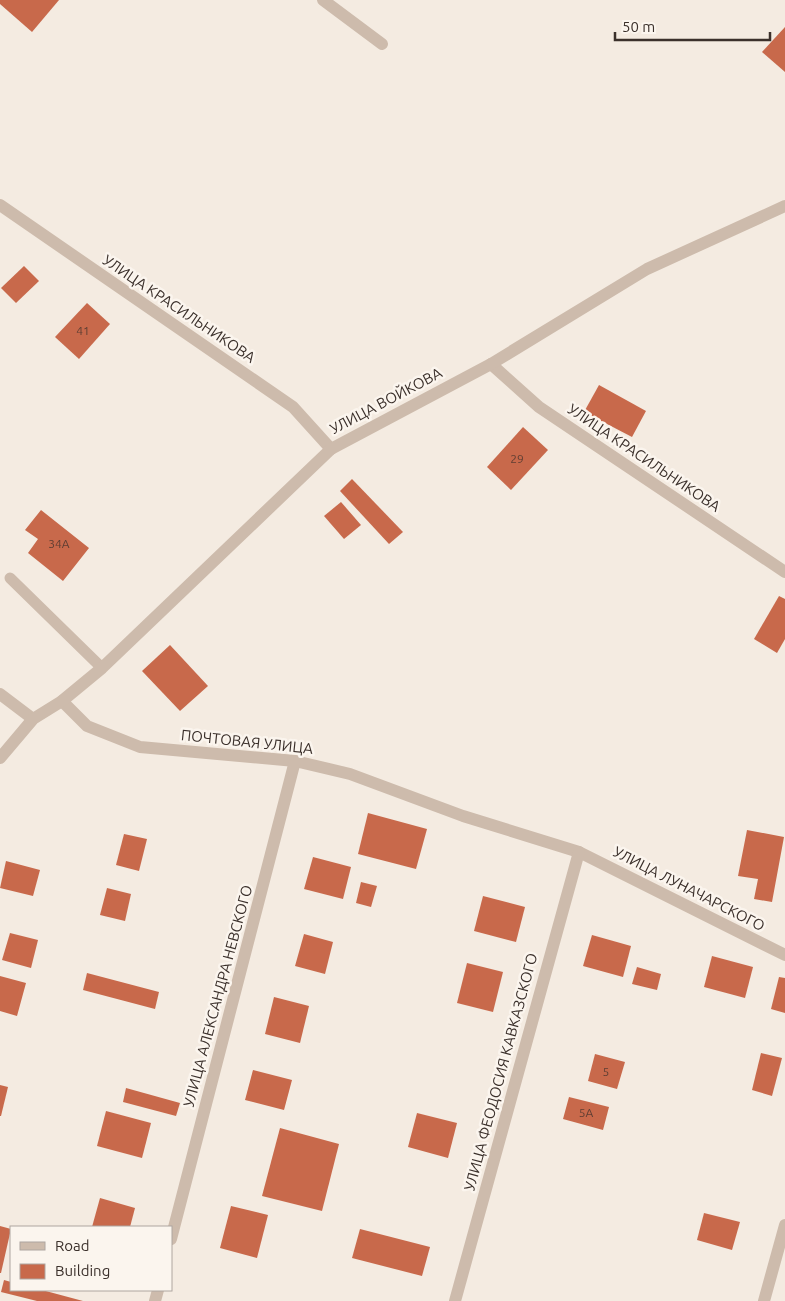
<svg xmlns="http://www.w3.org/2000/svg" width="785" height="1301" viewBox="0 0 785 1301" font-family="Ubuntu,sans-serif">
  <style>
    .building { fill: #c8694b }
    .lines { fill: none; stroke-linecap: round; stroke-linejoin: round }
    .service { stroke: #cdbbac; stroke-width: 11 }
    .minor { stroke: #cdbbac; stroke-width: 12 }
    .labels { text-anchor: middle; stroke-width: 5; stroke-linejoin: round; paint-order: stroke }
    .number-label { font-size: 12px; fill: #5e3e33 }
    .street-label { font-size: 15px; fill: #3b302b; stroke: #fbf5ee }
  </style>
  <rect width="100%" height="100%" fill="#f4ebe1"/>
  <g class="building">
    <path d="M 0,0 L 59,0 L 32,32 L 0,4 Z"/>
    <path d="M 785,27 L 785,72 L 762,52 Z"/>
    <path d="M 24,266 L 39,281 L 16,303 L 1,288 Z"/>
    <path d="M 87,303 L 110,324 L 79,359 L 55,337 Z"/>
    <path d="M 599,385 L 646,411 L 632,437 L 584,412 Z"/>
    <path d="M 523,427 L 548,450 L 511,490 L 487,467 Z"/>
    <path d="M 352,479 L 403,532 L 389,544 L 340,491 Z"/>
    <path d="M 341,502 L 361,525 L 344,539 L 324,516 Z"/>
    <path d="M 41,510 L 89,548 L 63,581 L 28,553 L 38,539 L 25,530 Z"/>
    <path d="M 779,596 L 785,599 L 785,639 L 777,653 L 754,639 Z"/>
    <path d="M 170,645 L 208,686 L 180,711 L 142,671 Z"/>
    <path d="M 368,813 L 427,829 L 416,869 L 358,854 Z"/>
    <path d="M 747,830 L 784,837 L 772,902 L 754,899 L 758,879 L 738,876 Z"/>
    <path d="M 124,834 L 147,839 L 139,871 L 116,865 Z"/>
    <path d="M 313,857 L 351,867 L 343,899 L 304,889 Z"/>
    <path d="M 6,861 L 40,870 L 33,896 L 0,888 Z"/>
    <path d="M 361,882 L 377,886 L 371,907 L 356,903 Z"/>
    <path d="M 107,888 L 131,894 L 125,921 L 100,915 Z"/>
    <path d="M 483,896 L 525,907 L 516,942 L 474,931 Z"/>
    <path d="M 10,933 L 38,940 L 31,968 L 2,960 Z"/>
    <path d="M 304,934 L 333,942 L 325,974 L 295,966 Z"/>
    <path d="M 592,935 L 631,946 L 623,977 L 583,966 Z"/>
    <path d="M 712,956 L 753,967 L 745,998 L 704,987 Z"/>
    <path d="M 467,963 L 503,972 L 493,1012 L 457,1003 Z"/>
    <path d="M 637,967 L 661,974 L 657,990 L 632,984 Z"/>
    <path d="M 87,973 L 159,992 L 155,1009 L 83,990 Z"/>
    <path d="M 0,976 L 26,983 L 17,1016 L 0,1011 Z"/>
    <path d="M 779,977 L 785,978 L 785,1013 L 771,1009 Z"/>
    <path d="M 274,997 L 309,1006 L 300,1043 L 265,1034 Z"/>
    <path d="M 761,1053 L 782,1058 L 772,1096 L 752,1090 Z"/>
    <path d="M 595,1054 L 625,1062 L 617,1089 L 588,1081 Z"/>
    <path d="M 253,1070 L 292,1080 L 284,1110 L 245,1100 Z"/>
    <path d="M 0,1085 L 8,1087 L 1,1116 L 0,1116 Z"/>
    <path d="M 126,1088 L 180,1103 L 176,1116 L 123,1102 Z"/>
    <path d="M 569,1097 L 609,1107 L 603,1130 L 563,1119 Z"/>
    <path d="M 106,1111 L 151,1123 L 142,1158 L 97,1146 Z"/>
    <path d="M 417,1113 L 457,1123 L 448,1158 L 408,1147 Z"/>
    <path d="M 280,1128 L 339,1144 L 322,1211 L 262,1196 Z"/>
    <path d="M 100,1198 L 135,1208 L 130,1227 L 92,1227 Z"/>
    <path d="M 231,1206 L 268,1215 L 257,1258 L 220,1248 Z"/>
    <path d="M 704,1213 L 740,1222 L 732,1250 L 697,1240 Z"/>
    <path d="M 0,1226 L 11,1229 L 1,1273 L 0,1273 Z"/>
    <path d="M 360,1229 L 430,1247 L 422,1276 L 352,1258 Z"/>
    <path d="M 4,1280 L 11,1282 L 11,1290 L 42,1290 L 83,1301 L 37,1301 L 1,1292 Z"/>
  </g>
  <g class="lines">
    <path class="service" d="M 10,578 L 102,668"/>
    <g class="minor">
      <path d="M 323,0 L 382,44"/>
      <path d="M 0,205 L 293,407 L 331,449"/>
      <path d="M 491,364 L 539,407 L 785,572"/>
      <path d="M 0,694 L 33,719"/>
      <path d="M 62,701 L 87,726 L 140,747 L 295,761 L 350,774 L 463,816 L 579,852 L 785,955"/>
      <path d="M 0,758 L 33,719 L 62,701 L 102,668 L 331,449 L 491,364 L 647,269 L 785,206"/>
      <path d="M 171,1239 L 295,761"/>
      <path d="M 155,1301 L 158,1290"/>
      <path d="M 455,1301 L 579,852"/>
      <path d="M 764,1301 L 785,1225"/>
    </g>
  </g>
  <g class="labels">
    <g class="number-label">
      <text x="83" y="335">41</text>
      <text x="517" y="463">29</text>
      <text x="59" y="548">34А</text>
      <text x="606" y="1076">5</text>
      <text x="586" y="1117">5А</text>
    </g>
    <g class="street-label">
      <text transform="translate(179 309) rotate(34)" y="5">УЛИЦА КРАСИЛЬНИКОВА</text>
      <text transform="translate(386 401) rotate(-28)" y="5">УЛИЦА ВОЙКОВА</text>
      <text transform="translate(644 458) rotate(34)" y="5">УЛИЦА КРАСИЛЬНИКОВА</text>
      <text transform="translate(247 742) rotate(6)" y="5">ПОЧТОВАЯ УЛИЦА</text>
      <text transform="translate(689 889) rotate(27)" y="5">УЛИЦА ЛУНАЧАРСКОГО</text>
      <text transform="translate(218 996) rotate(-75)" y="5">УЛИЦА АЛЕКСАНДРА НЕВСКОГО</text>
      <text transform="translate(501 1072) rotate(-75)" y="5">УЛИЦА ФЕОДОСИЯ КАВКАЗСКОГО</text>
    </g>
  </g>
  <rect x="10" y="1226" width="162" height="65" fill="#fbf5ee" stroke="#aea6a0"/>
  <rect x="20" y="1242" width="25" height="8" fill="#cdbbac" stroke="#aea6a0"/>
  <text x="55" y="1251" font-size="15" fill="#3b302b">Road</text>
  <rect x="20" y="1264" width="25" height="15" fill="#c8694b" stroke="#aea6a0"/>
  <text x="55" y="1276" font-size="15" fill="#3b302b">Building</text>
  <path d="M615 32v8h155v-8" fill="none" stroke="#3b302b" stroke-width="2.5"/>
  <text x="622" y="32" font-size="15" fill="#3b302b" stroke="#fbf5ee" stroke-width="4" paint-order="stroke">50 m</text>
</svg>
